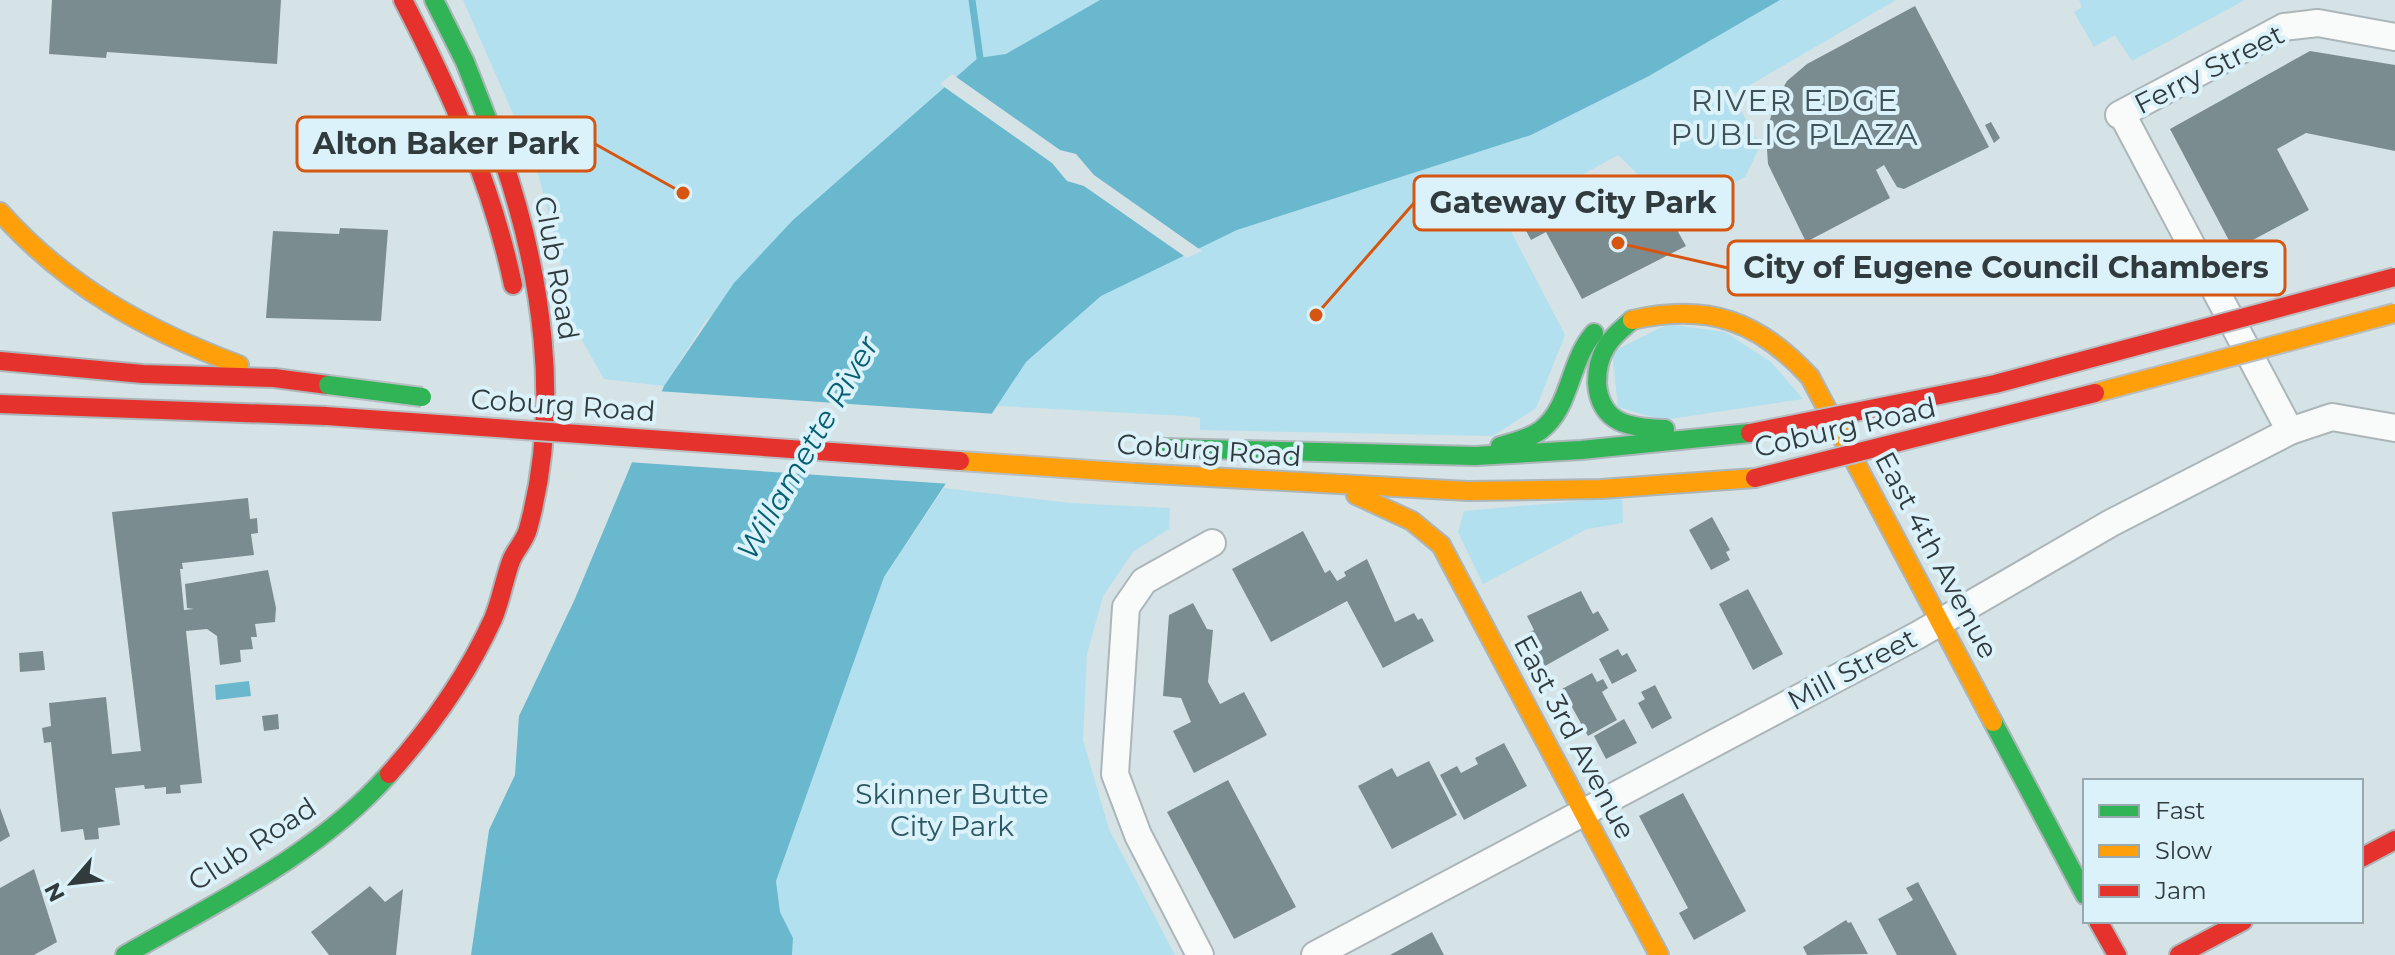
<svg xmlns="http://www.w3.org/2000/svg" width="2395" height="955" viewBox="0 0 2395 955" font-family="Montserrat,sans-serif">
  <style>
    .green { fill: #b3e0ee }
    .water { fill: #69b8ce }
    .pier { fill: #d5e2e6 }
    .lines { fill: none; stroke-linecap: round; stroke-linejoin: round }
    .stream { stroke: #69b8ce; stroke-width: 7 }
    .building { fill: #7b8c90 }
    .street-casing { stroke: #acb6b9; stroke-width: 30 }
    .fast-casing { stroke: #acb6b9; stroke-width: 22 }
    .slow-casing { stroke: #acb6b9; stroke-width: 22 }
    .jam-casing { stroke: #acb6b9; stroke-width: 22 }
    .street { stroke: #f9fbfb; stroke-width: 26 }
    .fast { stroke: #30b455; stroke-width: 18 }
    .slow { stroke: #ff9f0a; stroke-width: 18 }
    .jam { stroke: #e5322d; stroke-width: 18 }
    .fast-bridge-casing { stroke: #b8bec1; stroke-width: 22; stroke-linecap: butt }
    .slow-bridge-casing { stroke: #b8bec1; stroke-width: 22; stroke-linecap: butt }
    .jam-bridge-casing { stroke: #b8bec1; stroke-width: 22; stroke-linecap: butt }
    .fast-bridge { stroke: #30b455; stroke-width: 18 }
    .slow-bridge { stroke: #ff9f0a; stroke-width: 18 }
    .jam-bridge { stroke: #e5322d; stroke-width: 18 }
    .labels { text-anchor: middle; stroke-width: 8; stroke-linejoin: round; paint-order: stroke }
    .street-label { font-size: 28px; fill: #313a3d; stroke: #dbf2fa }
    .park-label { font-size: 28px; fill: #2b5764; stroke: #dbf2fa }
    .neighbourhood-label { font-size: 30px; letter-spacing: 2px; fill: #3e5258; stroke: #dbf2fa }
    .water-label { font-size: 30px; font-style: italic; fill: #045f73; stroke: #dbf2fa }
    .leader { fill: none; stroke: #d65611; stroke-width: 3 }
    .callout-dot { fill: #d65611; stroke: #dbf2fa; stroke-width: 3 }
    .callout { fill: #dbf2fa; stroke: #d65611; stroke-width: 3 }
    .callout-label { font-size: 30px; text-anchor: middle; font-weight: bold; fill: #313a3d }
  </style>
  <rect width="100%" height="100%" fill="#d5e2e6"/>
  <g class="green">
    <path d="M 463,0 L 1110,0 L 706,320 L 664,386 L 604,379 L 571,321 L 559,253 L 536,166 Z"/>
    <path d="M 1780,0 L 1896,0 L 1733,95 L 1760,146 L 1745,177 L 1691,206 L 1661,197 L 1618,155 L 1504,218 L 1565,335 L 1536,408 L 1493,436 L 1200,430 L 1200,418 L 1186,416 L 997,406 L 1026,362 L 1101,296 L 1237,230 L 1524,137 L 1649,76 Z"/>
    <path d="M 2079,0 L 2245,0 L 2132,61 L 2115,35 L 2094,47 L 2074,12 L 2082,7 Z"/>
    <path d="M 1668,324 L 1725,332 L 1771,362 L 1803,399 L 1663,420 L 1618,407 L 1612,352 Z"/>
    <path d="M 944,488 L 1071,503 L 1170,508 L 1169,529 L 1133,552 L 1103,596 L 1087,654 L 1083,740 L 1109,829 L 1175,955 L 792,955 L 793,938 L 780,912 L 776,881 L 884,577 Z"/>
    <path d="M 1622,497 L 1623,523 L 1587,529 L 1483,584 L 1458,532 L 1464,511 Z"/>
  </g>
  <g class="water">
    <path d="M 1100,0 L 1780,0 L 1649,76 L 1531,135 L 1237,230 L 1101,296 L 1026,362 L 884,577 L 776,881 L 780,912 L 793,938 L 792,955 L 471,955 L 489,830 L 515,775 L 519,716 L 574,601 L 664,386 L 734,283 L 793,220 L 978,58 L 1006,54 Z"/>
    <path d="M 249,681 L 251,696 L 216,700 L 215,685 Z"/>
  </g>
  <g class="pier">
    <path d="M 952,74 L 1060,150 L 1076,154 L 1094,175 L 1202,251 L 1187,258 L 1084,186 L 1067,181 L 1052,163 L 940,84 Z"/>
    <path d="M 657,391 L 996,414 L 951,484 L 627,462 Z"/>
  </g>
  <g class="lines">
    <path class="stream" d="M 972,0 L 981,65"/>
  </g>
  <g class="building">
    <path d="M 52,0 L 281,0 L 277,64 L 107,52 L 106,58 L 49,54 Z"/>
    <path d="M 1915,6 L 1989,147 L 1904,189 L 1897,187 L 1884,165 L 1876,170 L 1890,198 L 1806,242 L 1768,164 L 1766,134 L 1775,102 L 1787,81 L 1807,64 Z"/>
    <path d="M 2310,51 L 2395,65 L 2395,151 L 2306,133 L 2277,149 L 2309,210 L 2234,250 L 2170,129 Z"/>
    <path d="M 1991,122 L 2000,138 L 1994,143 L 1985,125 Z"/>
    <path d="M 1591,186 L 1622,188 L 1648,198 L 1672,221 L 1686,246 L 1582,299 L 1546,232 L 1531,240 L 1518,216 L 1565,191 Z"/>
    <path d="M 340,228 L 388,230 L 381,321 L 266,318 L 273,231 L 339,234 Z"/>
    <path d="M 248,498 L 250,519 L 257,518 L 258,533 L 251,534 L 254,555 L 182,563 L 183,569 L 180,569 L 184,610 L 194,609 L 187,608 L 185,584 L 268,570 L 276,608 L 275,622 L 255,624 L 257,637 L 251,637 L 253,649 L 240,650 L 241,662 L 220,665 L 217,636 L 207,629 L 186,631 L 202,783 L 180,785 L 181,793 L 166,794 L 166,787 L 145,789 L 144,785 L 115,788 L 120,825 L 98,828 L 99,839 L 85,840 L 83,829 L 61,832 L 51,742 L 44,743 L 42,728 L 51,726 L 49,703 L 106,697 L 112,754 L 141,751 L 112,512 Z"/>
    <path d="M 1712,517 L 1730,550 L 1726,552 L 1730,560 L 1711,570 L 1689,530 Z"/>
    <path d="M 1303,531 L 1325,573 L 1330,570 L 1337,581 L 1346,576 L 1344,572 L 1367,559 L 1395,622 L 1414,613 L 1418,620 L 1422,618 L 1434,641 L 1383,668 L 1347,601 L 1271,642 L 1232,569 Z"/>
    <path d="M 1748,589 L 1783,654 L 1753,670 L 1719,604 Z"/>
    <path d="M 1581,591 L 1593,614 L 1598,611 L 1609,630 L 1545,666 L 1528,633 L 1534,630 L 1527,616 Z"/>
    <path d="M 1193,603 L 1207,629 L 1213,630 L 1208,682 L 1220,704 L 1244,692 L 1267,735 L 1194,773 L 1173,731 L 1191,722 L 1181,698 L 1163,696 L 1169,615 Z"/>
    <path d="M 1618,649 L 1622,656 L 1627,653 L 1637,671 L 1612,684 L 1599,659 Z"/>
    <path d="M 43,651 L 45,670 L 20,672 L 19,653 Z"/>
    <path d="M 1592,673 L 1597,682 L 1603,679 L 1608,688 L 1602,692 L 1617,720 L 1588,736 L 1562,689 Z"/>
    <path d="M 1655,685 L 1672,718 L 1652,729 L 1638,703 L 1645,699 L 1641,692 Z"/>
    <path d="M 278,714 L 279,729 L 264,731 L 262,716 Z"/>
    <path d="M 1624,719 L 1637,743 L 1606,759 L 1594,736 Z"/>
    <path d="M 1504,743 L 1527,786 L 1464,820 L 1440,775 L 1457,766 L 1461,773 L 1478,764 L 1475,758 Z"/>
    <path d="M 1429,761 L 1457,815 L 1392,849 L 1358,786 L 1392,768 L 1397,777 Z"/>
    <path d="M 1228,780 L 1296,907 L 1234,939 L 1167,812 Z"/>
    <path d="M 1683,793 L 1746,911 L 1694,940 L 1679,913 L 1688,908 L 1639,816 Z"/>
    <path d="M 0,808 L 10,836 L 0,842 Z"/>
    <path d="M 34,869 L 57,942 L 34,955 L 0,955 L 0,888 Z"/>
    <path d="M 1918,882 L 1957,955 L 1897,955 L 1878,919 L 1913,900 L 1906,888 Z"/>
    <path d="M 370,886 L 385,902 L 403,889 L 396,955 L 329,955 L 311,932 Z"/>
    <path d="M 1846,920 L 1848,923 L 1851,922 L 1868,954 L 1807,955 L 1803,947 Z"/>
    <path d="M 1432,932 L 1444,955 L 1390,955 Z"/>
  </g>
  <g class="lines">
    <g class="street-casing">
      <g id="street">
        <path d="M 2122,114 L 2290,431"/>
        <path d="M 2119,115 L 2284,27 L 2318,23 L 2395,37"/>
        <path d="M 1200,955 L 1138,835 L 1115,774 L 1126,607 L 1144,581 L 1212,543"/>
        <path d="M 1315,955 L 1918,635 L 2111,523 L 2290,431 L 2332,417 L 2395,428"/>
      </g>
    </g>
    <g class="fast-casing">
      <g id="fast">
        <path d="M 434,0 L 465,62 L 501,154"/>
        <path d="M 1632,320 C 1623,328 1612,336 1606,347 C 1599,358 1597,371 1597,383 C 1600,424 1630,428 1665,429"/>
        <path d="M 1500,446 C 1513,442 1529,439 1541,430 C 1571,407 1569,361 1594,333"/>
        <path d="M 1165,448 L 1475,456 L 1581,450 L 1750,433"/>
        <path d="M 1993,722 L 2085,895"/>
        <path d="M 125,955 C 217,902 317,855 389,774"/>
      </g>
    </g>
    <g class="slow-casing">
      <g id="slow">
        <path d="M 0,212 C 67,287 146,330 239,365"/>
        <path d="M 1632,320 C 1707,303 1758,320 1810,377 L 1993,722"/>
        <path d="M 1135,473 L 1468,491 L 1601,489 L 1755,478"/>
        <path d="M 1356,495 L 1412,521 L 1441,545"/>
        <path d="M 1441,545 L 1659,955"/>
      </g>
    </g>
    <g class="jam-casing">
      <g id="jam">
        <path d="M 403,0 C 450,91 492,184 513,285"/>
        <path d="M 0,361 L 143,374 L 274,378 L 328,385"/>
        <path d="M 0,404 L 326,416"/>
        <path d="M 389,774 C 430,728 467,676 493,619 C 501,600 504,580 511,561 C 515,550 525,541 528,529 C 562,406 542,272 501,154"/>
        <path d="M 2361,858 L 2395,840"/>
        <path d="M 2098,921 L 2117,955"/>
        <path d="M 2179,955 L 2243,921"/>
      </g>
    </g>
    <use href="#street" class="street"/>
    <use href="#fast" class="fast"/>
    <use href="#slow" class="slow"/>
    <use href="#jam" class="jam"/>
    <g class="fast-bridge-casing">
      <path id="fast-bridge" d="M 328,385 L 422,397"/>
    </g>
    <g class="slow-bridge-casing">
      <g id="slow-bridge">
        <path d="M 2095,393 L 2395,313"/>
        <path d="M 960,461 L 1135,473"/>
      </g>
    </g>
    <g class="jam-bridge-casing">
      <g id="jam-bridge">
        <path d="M 326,416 L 960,461"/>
        <path d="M 1750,433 L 1995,384 L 2395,277"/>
        <path d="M 1755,478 L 2095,393"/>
      </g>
    </g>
    <use href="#fast-bridge" class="fast-bridge"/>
    <use href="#slow-bridge" class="slow-bridge"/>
    <use href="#jam-bridge" class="jam-bridge"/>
  </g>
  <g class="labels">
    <g class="street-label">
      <text transform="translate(2209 69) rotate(-27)" y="10">Ferry Street</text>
      <text transform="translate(557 268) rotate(80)" y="10">Club Road</text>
      <text transform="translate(563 405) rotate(4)" y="10">Coburg Road</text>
      <text transform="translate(1845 427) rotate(-13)" y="10">Coburg Road</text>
      <text transform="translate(1209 450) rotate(4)" y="10">Coburg Road</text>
      <text transform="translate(1937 555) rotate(62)" y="10">East 4th Avenue</text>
      <text transform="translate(1852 669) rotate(-28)" y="10">Mill Street</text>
      <text transform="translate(1575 737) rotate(62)" y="10">East 3rd Avenue</text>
      <text transform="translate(252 844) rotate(-33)" y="10">Club Road</text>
    </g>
    <g class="park-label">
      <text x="952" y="804">Skinner Butte<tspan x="952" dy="32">City Park</tspan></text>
    </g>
    <g class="neighbourhood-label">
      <text x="1795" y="111">RIVER EDGE<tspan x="1795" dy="34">PUBLIC PLAZA</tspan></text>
    </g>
    <g class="water-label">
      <text transform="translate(808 448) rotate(-60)" y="10">Willamette River</text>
    </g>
  </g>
  <path class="leader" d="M683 193L595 144M1316 315L1414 203M1618 243L1728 268"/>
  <g class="callout-dot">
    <circle cx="683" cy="193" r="8"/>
    <circle cx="1316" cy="315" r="8"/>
    <circle cx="1618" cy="243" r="8"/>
  </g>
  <g class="callout">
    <rect x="297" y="117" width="298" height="54" rx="8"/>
    <rect x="1414" y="176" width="319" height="54" rx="8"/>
    <rect x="1728" y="241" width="557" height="54" rx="8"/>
  </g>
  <g class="callout-label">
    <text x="446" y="154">Alton Baker Park</text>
    <text x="1573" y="213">Gateway City Park</text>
    <text x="2006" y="278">City of Eugene Council Chambers</text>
  </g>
  <rect x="2083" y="779" width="280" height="144" fill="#dbf2fa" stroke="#97a8ae" stroke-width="2"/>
  <rect x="2099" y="805" width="40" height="12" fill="#30b455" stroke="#97a8ae" stroke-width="2"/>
  <text x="2155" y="819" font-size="24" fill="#313a3d">Fast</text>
  <rect x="2099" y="845" width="40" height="12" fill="#ff9f0a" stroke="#97a8ae" stroke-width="2"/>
  <text x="2155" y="859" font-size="24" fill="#313a3d">Slow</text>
  <rect x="2099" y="885" width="40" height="12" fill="#e5322d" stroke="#97a8ae" stroke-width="2"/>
  <text x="2155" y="899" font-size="24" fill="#313a3d">Jam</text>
  <g transform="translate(72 883) rotate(242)" stroke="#dbf2fa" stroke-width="6" paint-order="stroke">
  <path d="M0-6L14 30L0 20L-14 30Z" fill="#313a3d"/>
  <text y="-12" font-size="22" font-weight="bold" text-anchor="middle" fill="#313a3d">N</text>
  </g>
</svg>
